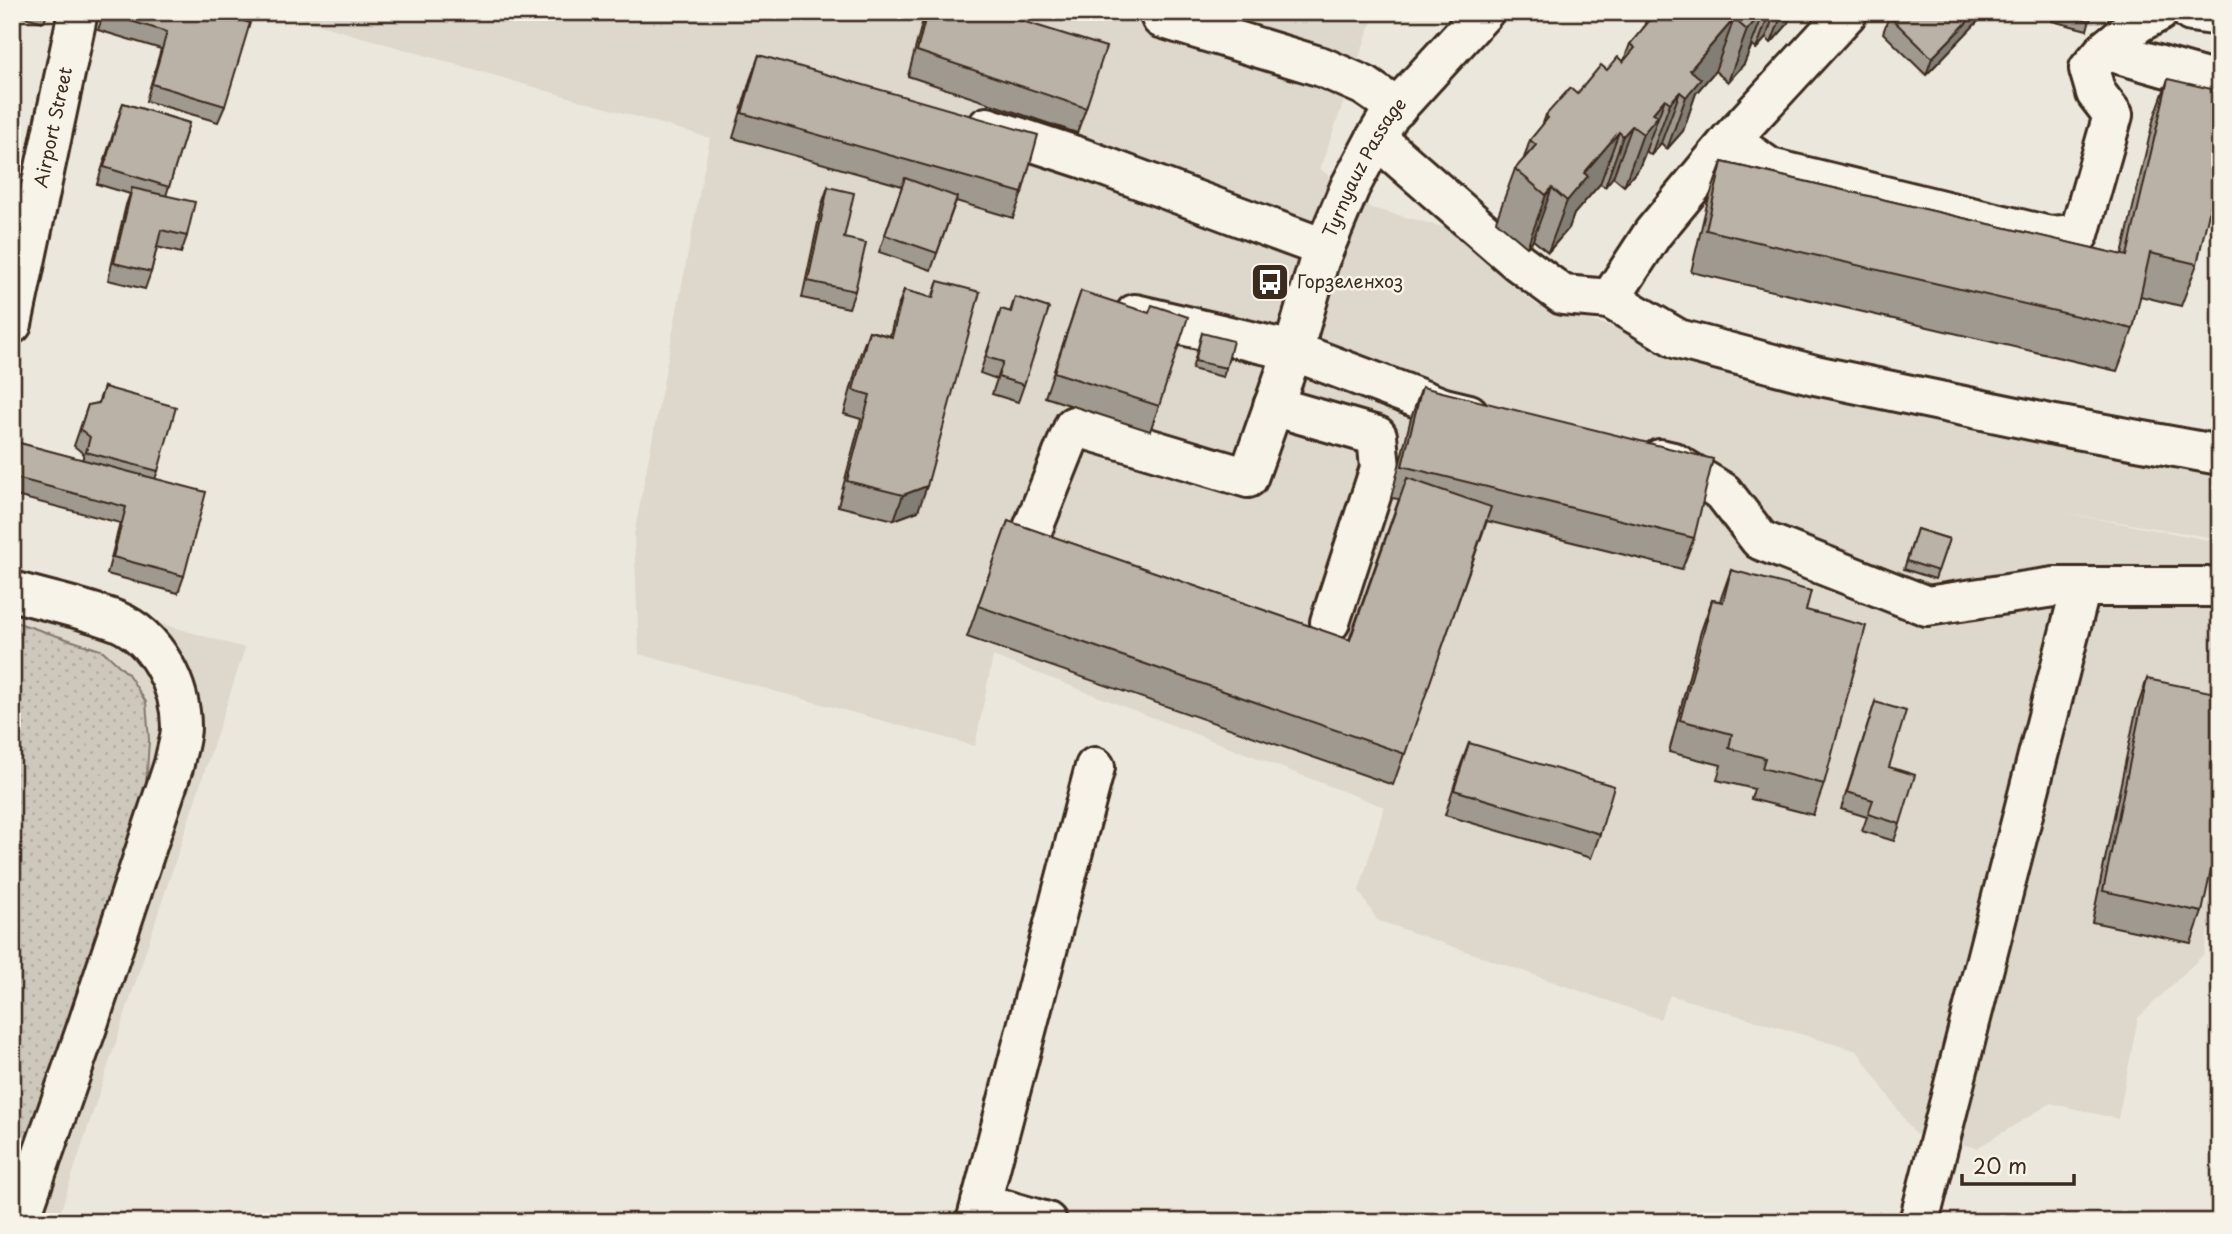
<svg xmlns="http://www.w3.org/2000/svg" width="2232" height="1234" viewBox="0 0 2232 1234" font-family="'Playpen Sans',sans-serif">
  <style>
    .built { fill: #ddd7cc }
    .grass { fill: url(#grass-dots); stroke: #84796d; stroke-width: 2 }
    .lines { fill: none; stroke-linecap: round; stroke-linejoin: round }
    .minor-casing { stroke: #3b2a1e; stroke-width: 44 }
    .minor { stroke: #f7f3e8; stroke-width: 38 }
    .wall { fill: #a09990; stroke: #3b2a1e; stroke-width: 2 }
    .shaded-wall { fill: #827d75; stroke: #3b2a1e; stroke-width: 2 }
    .building { fill: #bab2a7; stroke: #3b2a1e; stroke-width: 2 }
    .labels { text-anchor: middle; stroke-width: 5; stroke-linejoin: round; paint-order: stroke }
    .street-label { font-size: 18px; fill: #3b2a1e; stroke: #f7f3e8 }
    .poi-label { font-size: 18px; fill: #3b2a1e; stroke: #f7f3e8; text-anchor: start }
  </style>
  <defs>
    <pattern id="grass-dots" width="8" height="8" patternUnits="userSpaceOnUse" patternTransform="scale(1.75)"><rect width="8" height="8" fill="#cec8bc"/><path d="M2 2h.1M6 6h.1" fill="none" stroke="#b2aca1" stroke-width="1.8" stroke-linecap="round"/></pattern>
  </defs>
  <rect width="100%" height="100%" fill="#ece7dc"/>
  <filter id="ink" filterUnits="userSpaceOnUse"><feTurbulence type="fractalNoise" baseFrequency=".0143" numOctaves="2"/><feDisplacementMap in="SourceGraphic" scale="14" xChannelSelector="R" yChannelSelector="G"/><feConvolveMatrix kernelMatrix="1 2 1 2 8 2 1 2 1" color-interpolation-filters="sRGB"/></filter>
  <g filter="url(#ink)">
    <g class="built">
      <path d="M 290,12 L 1375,12 L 1320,169 L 1371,208 L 1459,231 L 1500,276 L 1537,305 L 1877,403 L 2194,471 L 2220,474 L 2220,539 L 2059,512 L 2220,542 L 2220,865 L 2204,954 L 2138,1018 L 2118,1119 L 2051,1103 L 1977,1148 L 1915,1134 L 1857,1051 L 1670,995 L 1660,1019 L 1377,920 L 1359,891 L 1384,807 L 993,656 L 975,746 L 639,654 L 634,535 L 710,138 L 289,16 Z"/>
      <path d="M 12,580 L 245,648 L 57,1222 L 12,1222 Z"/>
    </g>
    <path class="grass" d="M 12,621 L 103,651 L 128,674 L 146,702 L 149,740 L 146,787 L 12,1193 Z"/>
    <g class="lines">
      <g class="minor-casing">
        <g id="minor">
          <path d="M 2191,12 L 2220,16"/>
          <path d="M 1161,18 L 1322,67 L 1365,86 L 1397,108"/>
          <path d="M 2105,50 L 2138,23 L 2159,12"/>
          <path d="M 987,127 L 1082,158 L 1324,248"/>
          <path d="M 1376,138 L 1517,261 L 1563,295 L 1610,299 L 1653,233 L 1730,140 L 1848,12"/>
          <path d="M 1730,140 L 1770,168 L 2049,236 L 2079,234 L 2113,115 L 2096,93 L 2089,69 L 2105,50 L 2220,83"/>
          <path d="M 1610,299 L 1678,339 L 1815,375 L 2055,425 L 2220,455"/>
          <path id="s1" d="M 1135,314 L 1293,351 L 1319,261 L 1350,187 L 1376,138 L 1390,115 L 1484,12"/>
          <path id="s2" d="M 12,324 L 78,12"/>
          <path d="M 1273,406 L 1377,436 L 1380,468 L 1330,622"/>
          <path d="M 1660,459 L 1673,462 L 1723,492 L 1760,540 L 1927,606 L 2054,587 L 2220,587"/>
          <path d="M 1033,528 L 1074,426 L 1248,478 L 1293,351 L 1444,408 L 1469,414"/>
          <path d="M 12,591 C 47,601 83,608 117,621 C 156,637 181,686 181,727 C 181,739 176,752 174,764 L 87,1027 L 19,1222"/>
          <path d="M 981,1203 L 1047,1222"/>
          <path d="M 976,1222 L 1095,767"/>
          <path d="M 1919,1222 L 2081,587"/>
        </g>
      </g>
      <use href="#minor" class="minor"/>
    </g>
    <g class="wall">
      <path d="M 12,12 L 48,12 L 44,22 L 12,14 Z"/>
      <path d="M 104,12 L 215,12 L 225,106 L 218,122 L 146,101 L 161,49 L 98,30 Z"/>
      <path d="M 217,12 L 232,12 L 231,16 Z"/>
      <path d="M 925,12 L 993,12 L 1086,108 L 1077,133 L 908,76 Z"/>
      <path d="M 1649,12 L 1792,12 L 1787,25 L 1771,43 L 1766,38 L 1756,49 L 1752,45 L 1744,64 L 1728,82 L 1715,71 L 1696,93 L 1683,131 L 1667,149 L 1661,143 L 1651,155 L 1646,151 L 1639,168 L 1624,186 L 1613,177 L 1605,187 L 1600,184 L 1574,214 L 1569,228 L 1548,252 L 1533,240 L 1527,247 L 1496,221 L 1515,169 L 1523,161 L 1530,140 L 1542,126 L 1546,115 L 1577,94 L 1607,70 L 1623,62 L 1630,44 L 1643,29 Z"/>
      <path d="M 1893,12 L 1987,12 L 1926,75 L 1883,33 L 1889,16 Z"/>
      <path d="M 2055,12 L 2092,12 L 2087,30 L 2052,21 Z"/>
      <path d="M 759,55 L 1022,193 L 1013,218 L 956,201 L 931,270 L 879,252 L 902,186 L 733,138 L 750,80 Z"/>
      <path d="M 2168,79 L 2197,264 L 2181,306 L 2140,296 L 2133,329 L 2117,371 L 1691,272 L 1707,204 L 1722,162 L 2122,255 L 2153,121 Z"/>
      <path d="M 123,103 L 189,123 L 166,196 L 187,236 L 181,253 L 157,247 L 151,272 L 145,289 L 108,280 L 126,205 L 130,194 L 97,184 Z"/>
      <path d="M 828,187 L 844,238 L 855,291 L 849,308 L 802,298 L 822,204 Z"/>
      <path d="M 938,281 L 918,511 L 894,520 L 838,506 L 861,419 L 844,414 L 860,355 L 869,331 L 890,336 L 895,315 L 904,290 L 932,298 Z"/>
      <path d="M 1081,291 L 1159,406 L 1150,431 L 1045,397 Z"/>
      <path d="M 1015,297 L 1024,385 L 1018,402 L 992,394 L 997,379 L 980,373 L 1001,309 L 1010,312 Z"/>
      <path d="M 1202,333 L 1226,368 L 1223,377 L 1192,369 Z"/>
      <path d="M 104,387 L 158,471 L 155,479 L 184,576 L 178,593 L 107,574 L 120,523 L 12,495 L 12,441 L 82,460 L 84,454 L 74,446 L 88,405 L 98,403 Z"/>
      <path d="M 1422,387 L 1694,538 L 1682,569 L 1487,521 L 1393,785 L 967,637 L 1008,521 L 1349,640 L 1399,499 L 1391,498 L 1411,418 Z"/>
      <path d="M 1917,529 L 1949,539 L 1935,579 L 1904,569 Z"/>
      <path d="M 1731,570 L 1806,610 L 1824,784 L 1813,815 L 1751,799 L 1754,789 L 1717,780 L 1721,765 L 1669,752 L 1701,631 L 1712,600 L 1720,601 Z"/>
      <path d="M 2147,679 L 2202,912 L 2191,943 L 2092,922 L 2136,711 Z"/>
      <path d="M 1875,702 L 1900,824 L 1894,841 L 1862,831 L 1867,817 L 1841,809 Z"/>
      <path d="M 1469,743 L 1600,834 L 1591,858 L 1445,815 L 1460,767 Z"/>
    </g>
    <g class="shaded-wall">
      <path d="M 1757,12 L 1764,12 L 1744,64 L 1728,82 L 1747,30 Z"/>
      <path d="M 1770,12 L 1775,12 L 1766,38 L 1756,49 Z"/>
      <path d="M 1783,12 L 1792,12 L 1787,25 L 1771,43 Z"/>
      <path d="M 1977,12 L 1987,12 L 1926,75 L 1932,58 Z"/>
      <path d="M 1734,19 L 1715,71 L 1696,93 L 1683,131 L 1667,149 L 1686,97 L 1690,70 Z"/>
      <path d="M 1680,92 L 1661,143 L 1651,155 L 1670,103 Z"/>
      <path d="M 1665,99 L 1639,168 L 1624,186 L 1643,134 L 1653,113 Z"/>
      <path d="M 1632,126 L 1613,177 L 1605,187 L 1623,136 Z"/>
      <path d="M 1619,132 L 1600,184 L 1574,214 L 1569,228 L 1548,252 L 1567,201 L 1584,173 Z"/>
      <path d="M 1552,188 L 1533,240 L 1527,247 L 1546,195 Z"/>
      <path d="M 927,486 L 918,511 L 894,520 L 903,495 Z"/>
    </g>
    <g class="building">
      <path d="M 104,12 L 215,12 L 250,23 L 225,106 L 152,84 L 167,32 L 104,13 Z"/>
      <path d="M 927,12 L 993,12 L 1106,47 L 1086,108 L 917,51 Z"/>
      <path d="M 1653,12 L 1763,12 L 1747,30 L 1734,19 L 1690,70 L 1701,79 L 1686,97 L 1680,92 L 1670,103 L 1665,99 L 1653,113 L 1658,116 L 1643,134 L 1632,126 L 1623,136 L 1619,132 L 1584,173 L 1588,176 L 1567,201 L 1552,188 L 1546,195 L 1515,169 L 1536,145 L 1530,140 L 1548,118 L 1546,115 L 1570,88 L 1577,94 L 1601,65 L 1607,70 L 1618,57 L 1623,62 L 1635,48 L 1630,44 L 1655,14 Z"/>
      <path d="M 1893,12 L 1977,12 L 1932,58 L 1889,16 Z"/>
      <path d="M 2056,12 L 2092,12 L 2090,21 Z"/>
      <path d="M 759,55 L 1038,135 L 1022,193 L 742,113 Z"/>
      <path d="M 2168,79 L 2220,91 L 2220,165 L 2197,264 L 2150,253 L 2133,329 L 1706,230 L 1722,162 L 2127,256 Z"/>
      <path d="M 123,103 L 189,123 L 169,187 L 104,167 Z"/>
      <path d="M 905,178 L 957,197 L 937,253 L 885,235 Z"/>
      <path d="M 828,187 L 854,193 L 844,238 L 866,243 L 855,291 L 808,281 Z"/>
      <path d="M 132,188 L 195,202 L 187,236 L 161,230 L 151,272 L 114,263 Z"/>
      <path d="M 938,281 L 980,292 L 927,486 L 903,495 L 847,481 L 870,395 L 853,390 L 869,331 L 892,337 L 904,290 L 933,298 Z"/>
      <path d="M 1081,291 L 1149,313 L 1152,305 L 1188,317 L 1159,406 L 1054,372 Z"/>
      <path d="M 1015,297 L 1049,308 L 1024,385 L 998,377 L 1003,362 L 986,357 L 1001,309 L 1011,312 Z"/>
      <path d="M 1202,333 L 1233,341 L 1226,368 L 1195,361 Z"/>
      <path d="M 104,387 L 176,407 L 158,471 L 86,452 L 90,437 L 80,429 L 88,405 L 99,403 Z"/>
      <path d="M 1422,387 L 1713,459 L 1694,538 L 1402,466 Z"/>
      <path d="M 12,441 L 206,492 L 184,576 L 113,557 L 126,507 L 12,477 Z"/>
      <path d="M 1407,478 L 1491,507 L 1405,754 L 978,606 L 1008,521 L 1350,640 Z"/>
      <path d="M 1917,529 L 1949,539 L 1938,571 L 1907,561 Z"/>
      <path d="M 1731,570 L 1811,591 L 1806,610 L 1866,626 L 1824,784 L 1762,768 L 1765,758 L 1729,748 L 1732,734 L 1680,720 L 1712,600 L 1723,602 Z"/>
      <path d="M 2147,679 L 2220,694 L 2220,829 L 2202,912 L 2103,891 Z"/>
      <path d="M 1875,702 L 1906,711 L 1889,767 L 1915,775 L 1900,824 L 1868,814 L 1873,800 L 1847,792 Z"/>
      <path d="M 1469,743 L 1614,786 L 1600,834 L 1454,790 Z"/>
    </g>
  </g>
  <defs>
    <g id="bus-square" transform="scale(2.0125)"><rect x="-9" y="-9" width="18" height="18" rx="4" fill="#3b2a1e" stroke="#f7f3e8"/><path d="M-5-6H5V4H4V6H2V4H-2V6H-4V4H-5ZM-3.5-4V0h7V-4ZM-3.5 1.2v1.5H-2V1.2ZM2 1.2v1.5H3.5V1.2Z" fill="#fff"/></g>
  </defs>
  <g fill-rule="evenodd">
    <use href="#bus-square" x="1270" y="282"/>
  </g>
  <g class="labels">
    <g class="street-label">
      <text dy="6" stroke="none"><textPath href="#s2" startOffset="201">Airport Street</textPath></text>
      <text dy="6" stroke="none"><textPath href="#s1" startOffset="360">Tyrnyauz Passage</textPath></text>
    </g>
    <g class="poi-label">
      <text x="1297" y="288">Горзеленхоз</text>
    </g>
  </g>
  <rect width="2232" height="1234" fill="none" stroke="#f7f3e8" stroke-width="42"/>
  <rect x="21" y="21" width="2190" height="1192" fill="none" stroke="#3b2a1e" stroke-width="2.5" filter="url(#ink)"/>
  <path d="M1962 1174v10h112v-10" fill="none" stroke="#3b2a1e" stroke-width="3.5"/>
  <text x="1973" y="1174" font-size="21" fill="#3b2a1e" stroke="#f7f3e8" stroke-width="5" paint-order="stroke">20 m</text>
</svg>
